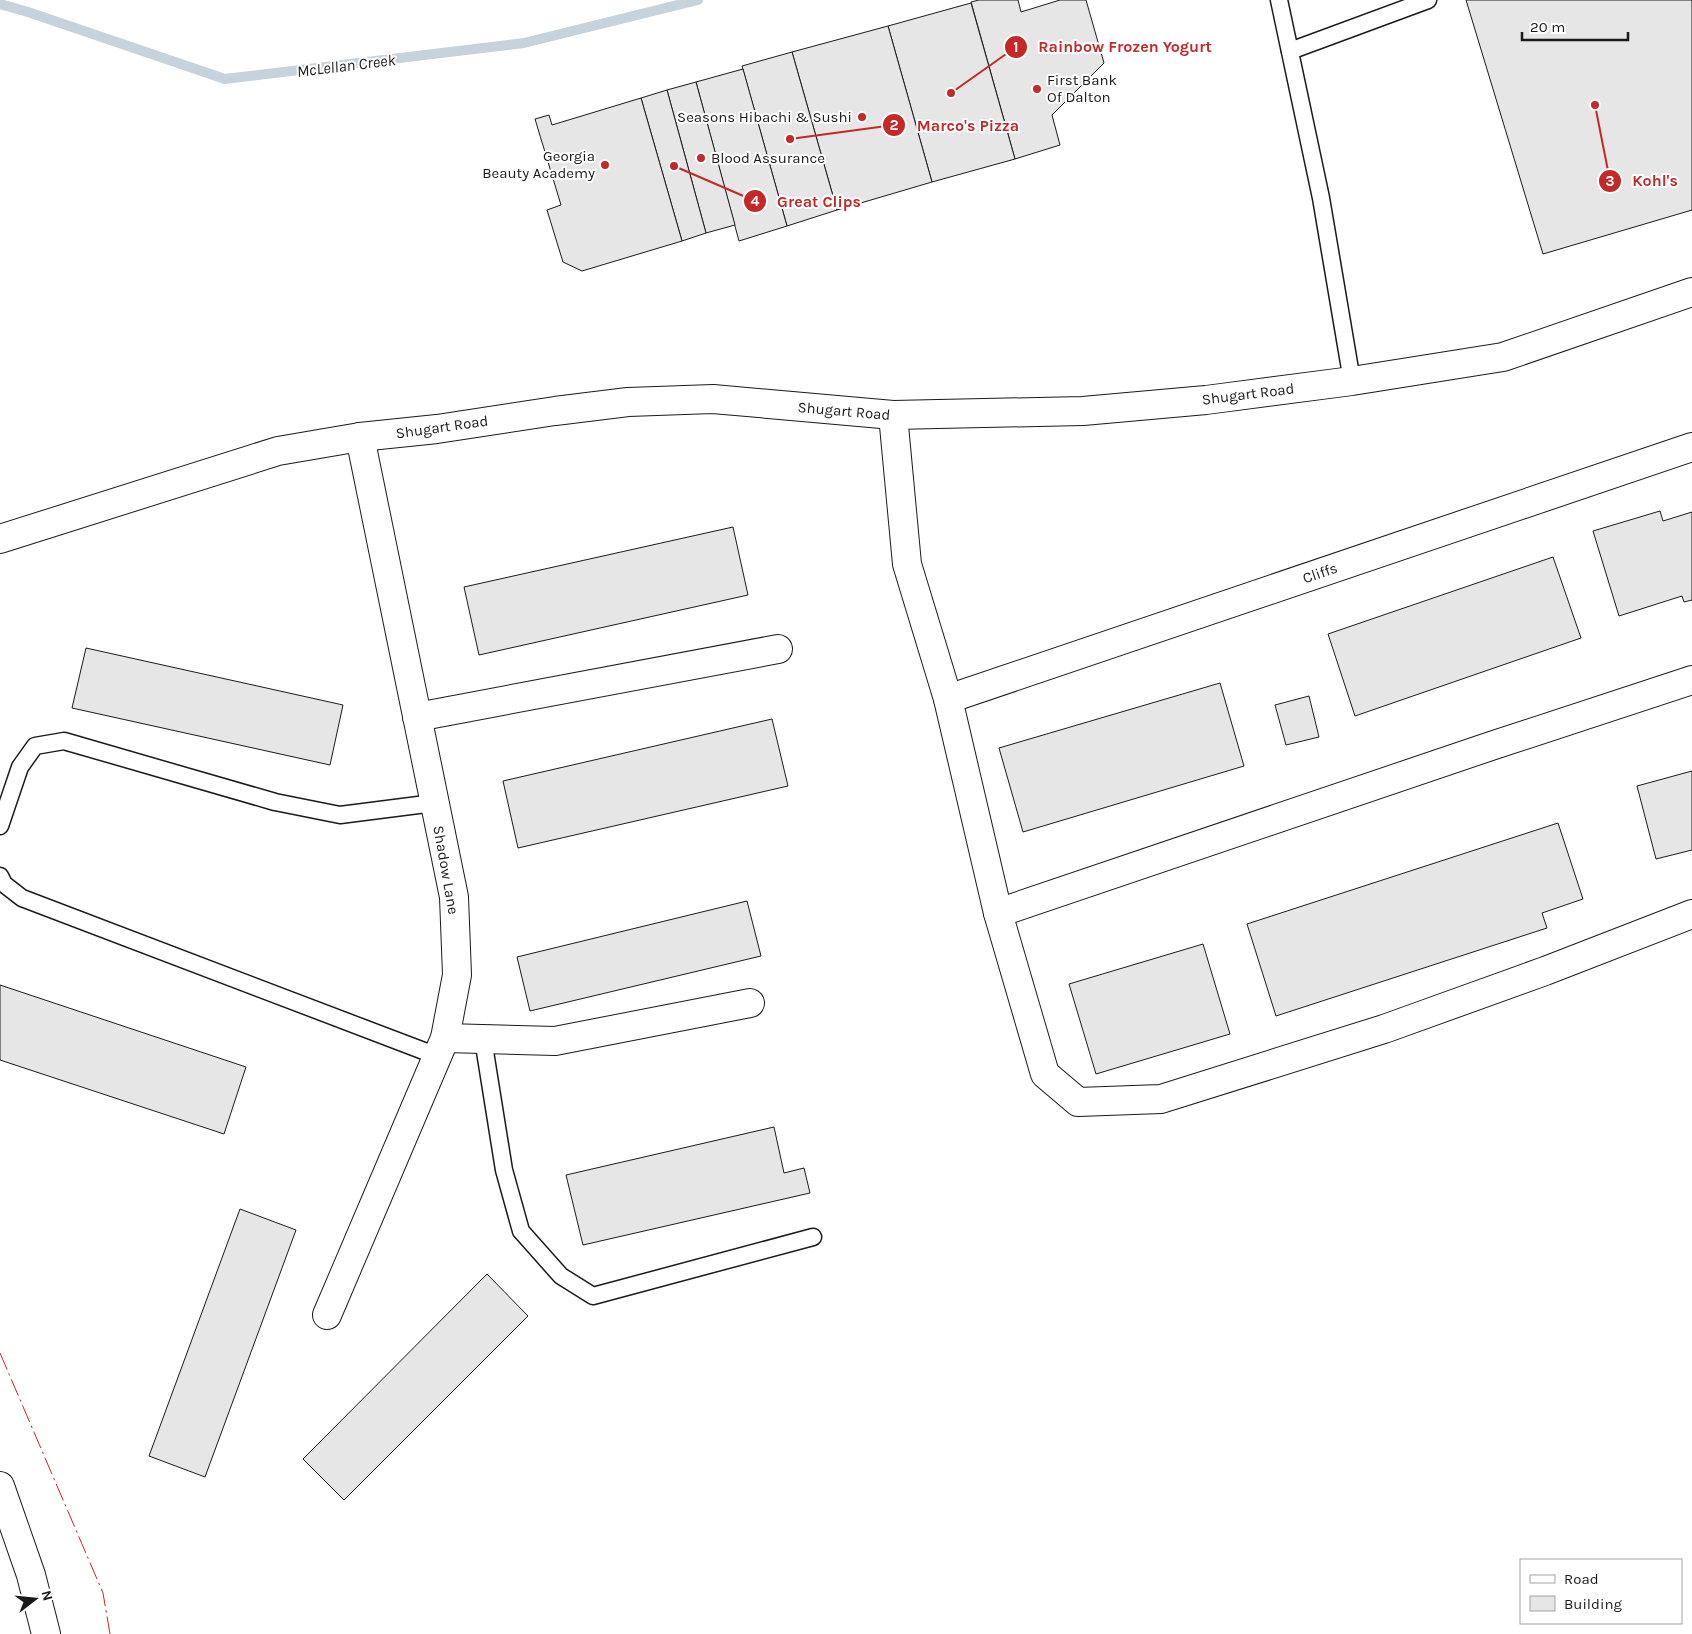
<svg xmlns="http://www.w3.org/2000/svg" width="1692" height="1634" viewBox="0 0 1692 1634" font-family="Karla,sans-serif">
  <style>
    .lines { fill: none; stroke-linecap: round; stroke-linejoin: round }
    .stream { stroke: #c6d2dc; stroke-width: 10 }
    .building { fill: #e6e6e6; stroke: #1a1a1a }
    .service-casing { stroke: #1a1a1a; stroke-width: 19 }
    .minor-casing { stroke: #1a1a1a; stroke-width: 30 }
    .tertiary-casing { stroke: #1a1a1a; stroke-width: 30 }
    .service { stroke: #fff; stroke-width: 16 }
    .minor { stroke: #fff; stroke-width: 28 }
    .tertiary { stroke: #fff; stroke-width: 28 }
    .power { stroke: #c62828; stroke-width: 1; stroke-dasharray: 18 4 2.5 4; stroke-linecap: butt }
    .poi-dot { fill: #c62828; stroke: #fff; stroke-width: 2 }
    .labels { text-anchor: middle; stroke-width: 4; stroke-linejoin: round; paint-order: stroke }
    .poi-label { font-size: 15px; fill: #1a1a1a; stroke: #fff; text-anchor: start }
    .street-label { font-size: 15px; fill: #1a1a1a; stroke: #fff }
    .water-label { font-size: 16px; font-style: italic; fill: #1a1a1a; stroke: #fff }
    .leader { fill: none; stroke: #c62828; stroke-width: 2 }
    .callout-dot { fill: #c62828; stroke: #fff; stroke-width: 2 }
    .mark-label { font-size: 15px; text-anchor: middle; font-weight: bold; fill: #fff }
    .callout-label { font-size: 16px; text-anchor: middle; font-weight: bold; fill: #c62828; stroke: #fff; stroke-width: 4; stroke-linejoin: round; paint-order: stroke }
  </style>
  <rect width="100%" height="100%" fill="#fff"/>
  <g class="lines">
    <path class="stream" d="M 0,4 L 28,12 L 225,79 L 524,43 L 698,0"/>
  </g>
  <g class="building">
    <path d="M 979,0 L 1018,0 L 1021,12 L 1060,0 L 1086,0 L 1104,63 L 1052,115 L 1060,145 L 1015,159 L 971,2 Z"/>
    <path d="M 1466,0 L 1692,0 L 1692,210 L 1543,254 Z"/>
    <path d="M 971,3 L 1015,159 L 932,182 L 888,26 Z"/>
    <path d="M 888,26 L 932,182 L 837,210 L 792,52 Z"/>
    <path d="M 792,52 L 837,210 L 787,226 L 742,66 Z"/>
    <path d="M 743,69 L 787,226 L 739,241 L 696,82 Z"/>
    <path d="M 696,82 L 735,225 L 706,233 L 667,90 Z"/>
    <path d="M 667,90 L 706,233 L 682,241 L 641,98 Z"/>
    <path d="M 641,98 L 682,241 L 582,271 L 563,262 L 547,210 L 561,205 L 535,119 L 549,115 L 552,125 Z"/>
    <path d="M 1660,511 L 1663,521 L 1692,512 L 1692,600 L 1684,602 L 1682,596 L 1619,616 L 1593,531 Z"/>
    <path d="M 733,527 L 748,595 L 479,655 L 464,587 Z"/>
    <path d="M 1553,557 L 1581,638 L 1355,716 L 1328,634 Z"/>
    <path d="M 86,648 L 343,705 L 330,765 L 72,708 Z"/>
    <path d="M 1220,683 L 1244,766 L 1023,832 L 999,748 Z"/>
    <path d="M 1309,696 L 1319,737 L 1286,745 L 1275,705 Z"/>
    <path d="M 772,719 L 788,786 L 518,848 L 503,781 Z"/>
    <path d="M 1692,771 L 1692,850 L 1656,859 L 1637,786 Z"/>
    <path d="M 1558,823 L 1583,899 L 1542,913 L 1547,928 L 1276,1016 L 1247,924 Z"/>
    <path d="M 747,901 L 761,956 L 530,1011 L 517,957 Z"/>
    <path d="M 1203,944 L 1230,1034 L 1096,1074 L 1069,984 Z"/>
    <path d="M 0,985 L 246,1067 L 224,1134 L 0,1060 Z"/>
    <path d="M 774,1127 L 784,1173 L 804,1168 L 810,1193 L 583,1245 L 566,1175 Z"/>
    <path d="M 240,1209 L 296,1230 L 205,1477 L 149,1456 Z"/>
    <path d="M 487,1274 L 528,1316 L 344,1500 L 303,1459 Z"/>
  </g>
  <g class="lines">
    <g class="service-casing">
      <g id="service">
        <path d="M 1279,0 L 1321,198 L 1352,381"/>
        <path d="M 1290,51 L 1428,0"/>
        <path d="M 0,826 L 20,767 L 35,746 L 64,741 L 275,802 L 340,815 L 434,803"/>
        <path d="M 0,876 L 4,884 L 22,898 L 437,1056"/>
        <path d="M 483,1039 L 504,1170 L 521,1231 L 561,1276 L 593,1296 L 813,1237"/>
      </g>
    </g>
    <g class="minor-casing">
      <g id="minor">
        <path d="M 893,415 L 907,564 L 948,699 L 998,913 L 1045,1074 L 1078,1102 L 1161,1099 L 1384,1029 L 1545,971 L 1692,914"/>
        <path d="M 948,699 L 1692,447"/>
        <path d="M 417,717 L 778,649"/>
        <path d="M 998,913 L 1491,746 L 1692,680"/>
        <path d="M 445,1038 L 555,1041 L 750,1003"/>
        <path d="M 327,1315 L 445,1038 L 457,975 L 454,897 L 360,437"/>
      </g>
    </g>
    <g class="tertiary-casing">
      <g id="tertiary">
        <path d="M 0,539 L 278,451 L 360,437 L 437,429 L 555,411 L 628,402 L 713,399 L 893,415 L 1083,411 L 1206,400 L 1352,381 L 1503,357 L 1692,292"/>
        <path d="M 0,1486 L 31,1575 L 46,1634"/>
      </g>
    </g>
    <use href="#service" class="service"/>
    <use href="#minor" class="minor"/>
    <use href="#tertiary" class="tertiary"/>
    <path class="power" d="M 0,1353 L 103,1593 L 110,1634"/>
  </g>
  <g class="poi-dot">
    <circle cx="1037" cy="89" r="5"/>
    <circle cx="862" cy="117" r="5"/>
    <circle cx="701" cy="158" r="5"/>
    <circle cx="605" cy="165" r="5"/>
  </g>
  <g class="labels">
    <g class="poi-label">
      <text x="1047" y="85">First Bank<tspan x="1047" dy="17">Of Dalton</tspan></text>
      <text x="852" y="122" text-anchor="end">Seasons Hibachi &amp; Sushi</text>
      <text x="595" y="161" text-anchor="end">Georgia<tspan x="595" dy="17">Beauty Academy</tspan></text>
      <text x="711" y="163">Blood Assurance</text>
    </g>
    <g class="street-label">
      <text transform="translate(1248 394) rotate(-7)" y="5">Shugart Road</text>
      <text transform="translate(844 411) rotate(5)" y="5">Shugart Road</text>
      <text transform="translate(442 427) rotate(-8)" y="5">Shugart Road</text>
      <text transform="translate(1320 573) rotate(-19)" y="5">Cliffs</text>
      <text transform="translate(446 870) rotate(80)" y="5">Shadow Lane</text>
    </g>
    <g class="water-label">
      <text transform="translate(346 65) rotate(-7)" y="6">McLellan Creek</text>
    </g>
  </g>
  <path class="leader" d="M951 93L1016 47M790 139L894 125M1595 105L1610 181M674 166L755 201"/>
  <g class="callout-dot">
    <circle cx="951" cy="93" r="5"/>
    <circle cx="790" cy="139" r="5"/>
    <circle cx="1595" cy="105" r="5"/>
    <circle cx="674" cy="166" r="5"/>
    <circle cx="1016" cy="47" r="12"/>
    <circle cx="894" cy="125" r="12"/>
    <circle cx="1610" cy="181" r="12"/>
    <circle cx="755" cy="201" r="12"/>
  </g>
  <g class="mark-label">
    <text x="1016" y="52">1</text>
    <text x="894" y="130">2</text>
    <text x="1610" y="186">3</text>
    <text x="755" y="206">4</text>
  </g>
  <g class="callout-label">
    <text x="1125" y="52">Rainbow Frozen Yogurt</text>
    <text x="968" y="131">Marco's Pizza</text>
    <text x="1655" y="186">Kohl's</text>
    <text x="819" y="207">Great Clips</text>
  </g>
  <rect x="1520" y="1559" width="162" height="65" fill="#ffffff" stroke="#a3a3a3"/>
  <rect x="1530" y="1575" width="25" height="8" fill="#ffffff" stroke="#a3a3a3"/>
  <text x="1564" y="1584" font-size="15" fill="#1a1a1a">Road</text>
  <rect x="1530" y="1596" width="25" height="15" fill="#e6e6e6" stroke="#a3a3a3"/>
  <text x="1564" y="1609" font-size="15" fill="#1a1a1a">Building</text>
  <g transform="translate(35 1599) rotate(74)" stroke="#ffffff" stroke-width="4" paint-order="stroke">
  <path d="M0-4L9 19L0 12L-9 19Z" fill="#1a1a1a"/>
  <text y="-8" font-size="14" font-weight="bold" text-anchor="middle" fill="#1a1a1a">N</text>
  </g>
  <path d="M1522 32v8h106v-8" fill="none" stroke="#1a1a1a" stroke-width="2.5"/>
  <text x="1530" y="32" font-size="15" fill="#1a1a1a" stroke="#ffffff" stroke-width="4" paint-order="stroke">20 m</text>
</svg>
